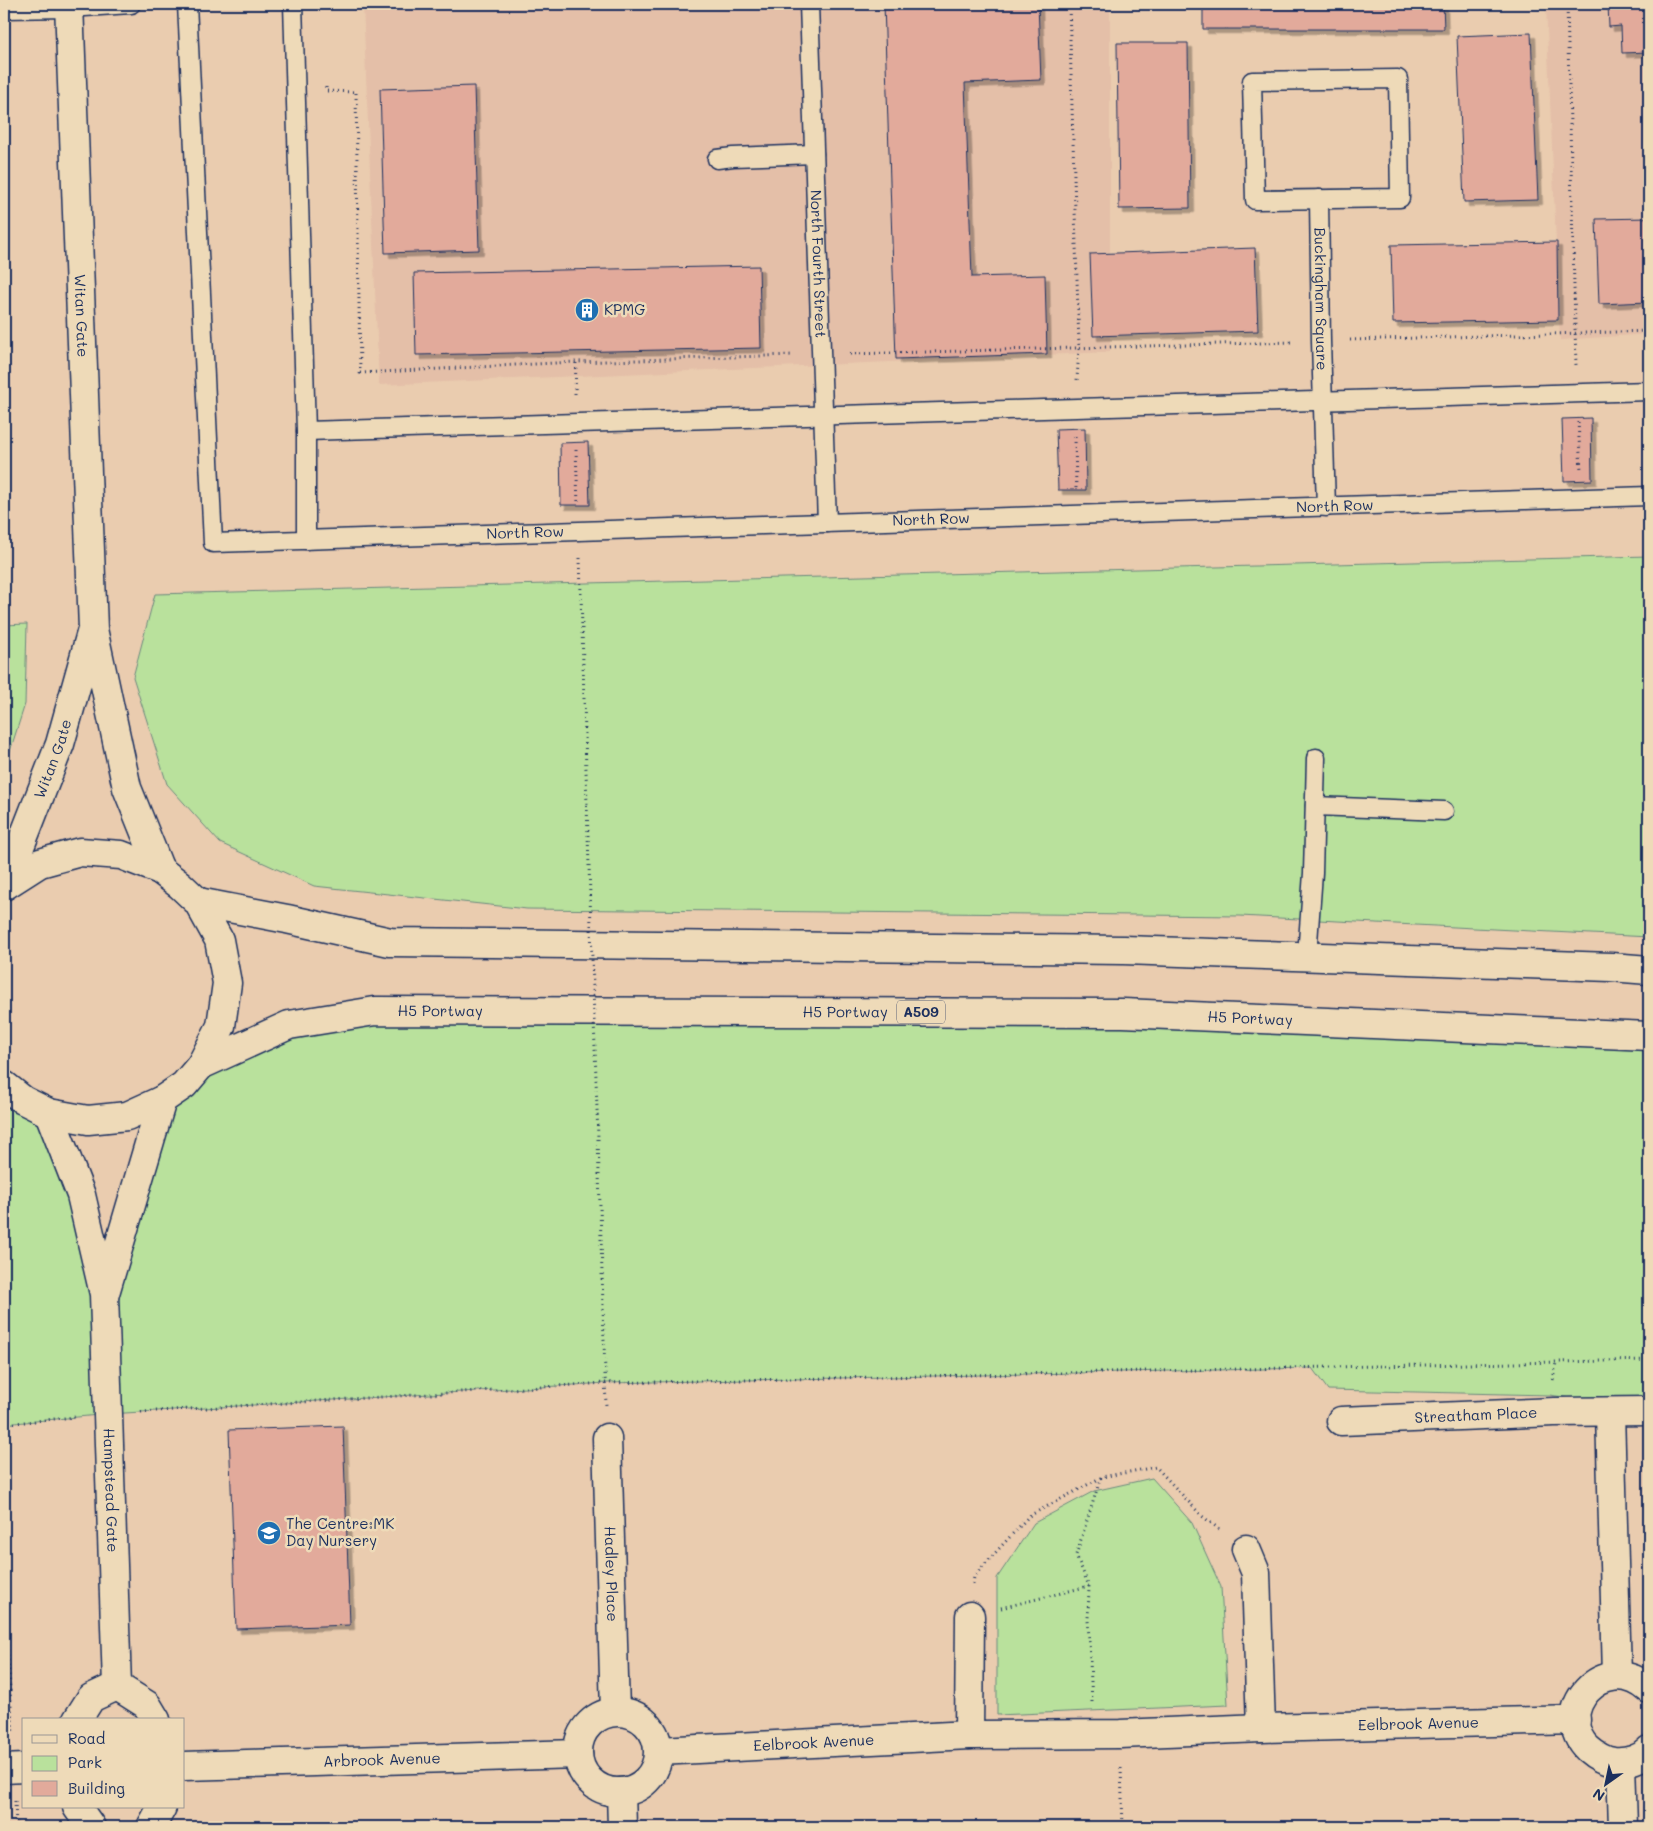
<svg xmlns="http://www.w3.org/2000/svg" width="1653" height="1831" viewBox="0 0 1653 1831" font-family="Mali,sans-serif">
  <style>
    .built { fill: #e4bfa8 }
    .green { fill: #b9e19c; stroke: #6a887d }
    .building { fill: #e2aa9b; stroke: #1b2f5e; filter: url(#shadow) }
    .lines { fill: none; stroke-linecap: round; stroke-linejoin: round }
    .service-casing { stroke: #1b2f5e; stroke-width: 21 }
    .minor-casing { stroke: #1b2f5e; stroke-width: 31 }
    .primary-casing { stroke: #1b2f5e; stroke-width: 31 }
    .path { stroke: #1b2f5e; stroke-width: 3; stroke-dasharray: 1 4; stroke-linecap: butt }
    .service { stroke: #eedab8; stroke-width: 18 }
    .minor { stroke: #eedab8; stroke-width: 28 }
    .primary { stroke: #eedab8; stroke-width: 28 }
    .path-bridge { stroke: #1b2f5e; stroke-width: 3; stroke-dasharray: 1 4; stroke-linecap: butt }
    .labels { text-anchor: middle; stroke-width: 5; stroke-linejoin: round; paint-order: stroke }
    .shield { fill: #eedab8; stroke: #5a6279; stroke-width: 1 }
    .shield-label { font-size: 14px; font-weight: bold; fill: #1b2f5e }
    .street-label { font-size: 15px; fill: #1b2f5e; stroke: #eedab8 }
    .poi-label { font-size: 15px; fill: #1b2f5e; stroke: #eedab8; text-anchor: start }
  </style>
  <defs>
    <filter id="shadow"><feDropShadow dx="4.5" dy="4.5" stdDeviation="0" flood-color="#0004"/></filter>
  </defs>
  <rect width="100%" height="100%" fill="#eaccaf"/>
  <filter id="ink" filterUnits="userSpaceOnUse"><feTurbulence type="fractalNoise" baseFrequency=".02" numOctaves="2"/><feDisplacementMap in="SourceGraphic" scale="10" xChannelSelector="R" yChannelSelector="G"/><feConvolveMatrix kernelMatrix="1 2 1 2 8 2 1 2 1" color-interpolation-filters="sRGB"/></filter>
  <g filter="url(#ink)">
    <g class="built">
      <path d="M 363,4 L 1110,4 L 1110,352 L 379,385 Z"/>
      <path d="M 1546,4 L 1649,4 L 1649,334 L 1560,340 Z"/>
    </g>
    <g class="green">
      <path d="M 1649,556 L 1649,937 L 1240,916 L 527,909 L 314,886 L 220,843 L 167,784 L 133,677 L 155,594 Z"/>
      <path d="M 27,624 L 25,704 L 4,770 L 4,625 Z"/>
      <path d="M 594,1012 L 1649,1039 L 1649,1401 L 1578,1399 L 1549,1395 L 1328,1390 L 1312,1368 L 606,1383 L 109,1414 L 4,1424 L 4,1085 L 49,1113 L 104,1292 L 162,1100 L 289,1025 Z"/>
      <path d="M 1152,1478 L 1192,1523 L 1221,1587 L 1228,1705 L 997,1715 L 997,1578 L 1034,1523 L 1094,1491 Z"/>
    </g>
    <g class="building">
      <path d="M 884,4 L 1038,4 L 1041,80 L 965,83 L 972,277 L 1045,275 L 1047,354 L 896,359 Z"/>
      <path d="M 1203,4 L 1443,4 L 1444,29 L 1203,29 Z"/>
      <path d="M 1608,4 L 1649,4 L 1649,52 L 1622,53 L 1621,26 L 1609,27 Z"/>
      <path d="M 1531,33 L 1538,200 L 1464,202 L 1457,36 Z"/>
      <path d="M 1117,43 L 1188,43 L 1190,208 L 1119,209 Z"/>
      <path d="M 474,86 L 479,250 L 385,253 L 380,89 Z"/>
      <path d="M 1649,218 L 1649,302 L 1599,304 L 1596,219 Z"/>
      <path d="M 1557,242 L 1558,320 L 1393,323 L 1391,245 Z"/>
      <path d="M 1255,248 L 1258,331 L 1093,336 L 1090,254 Z"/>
      <path d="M 759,266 L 761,348 L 416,355 L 414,273 Z"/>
      <path d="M 1591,418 L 1592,480 L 1564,481 L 1562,419 Z"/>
      <path d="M 1085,428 L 1086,490 L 1058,490 L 1056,429 Z"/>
      <path d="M 588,442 L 590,505 L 561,505 L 560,443 Z"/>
      <path d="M 343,1426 L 350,1625 L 236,1629 L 229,1430 Z"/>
    </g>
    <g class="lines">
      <g class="service-casing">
        <g id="service">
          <path id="s1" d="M 187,4 L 213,543 L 1649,496"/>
          <path d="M 293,4 L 306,431 L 306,540"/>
          <path id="s2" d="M 809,4 L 827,523"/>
          <path d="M 4,9 L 69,8 L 131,4"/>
          <path d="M 1398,79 L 1400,198 L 1255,200 L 1252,81 Z"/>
          <path d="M 717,159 L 733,157 L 814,154"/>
          <path id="s3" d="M 1319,199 L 1321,341 L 1326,507"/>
          <path d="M 306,431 L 1649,391"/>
          <path d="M 1315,806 L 1444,811"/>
          <path d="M 1307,956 L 1313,873 L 1316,758"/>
        </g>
      </g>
      <g class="minor-casing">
        <g id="minor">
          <path id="s4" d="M 69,4 L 93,629 L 127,788 L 160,870"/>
          <path id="s5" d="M 5,885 L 60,744 L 91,633"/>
          <path id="s6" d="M 49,1113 L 81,1195 L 104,1294 L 117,1686"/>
          <path d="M 105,1293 L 162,1100"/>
          <path d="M 1610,1412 L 1617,1676"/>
          <path id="s7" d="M 1341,1421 L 1554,1412 L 1649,1411"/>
          <path id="s8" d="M 607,1438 L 615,1711"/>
          <path d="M 1246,1549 L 1256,1573 L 1261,1728"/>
          <path d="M 117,1686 L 147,1705 L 156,1720"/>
          <path d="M 1649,1689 C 1603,1649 1550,1713 1588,1749 C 1596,1756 1604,1761 1614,1762 C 1627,1763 1641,1759 1649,1750"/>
          <circle cx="618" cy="1752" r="40"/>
          <path d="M 77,1720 L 91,1698 L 117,1686"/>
          <path d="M 969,1735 L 970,1616"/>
          <path id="s9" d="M 659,1751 L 969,1735 L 1120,1734 L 1261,1728 L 1576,1720"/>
          <path d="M 1621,1763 L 1623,1827"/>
          <path id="s10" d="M 184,1766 L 578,1754"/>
          <path d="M 4,1769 L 24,1768"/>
          <path d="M 621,1792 L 622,1827"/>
          <path d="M 77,1807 L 91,1827"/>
          <path d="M 151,1827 L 162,1807"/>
        </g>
      </g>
      <g class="primary-casing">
        <g id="primary">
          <path d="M 4,886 L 40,863 L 80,852 L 121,855 L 160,870 L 180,885 L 198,902 L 219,940 L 227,983 L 221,1026 L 201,1065 L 184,1085 L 162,1100 L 127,1116 L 88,1120 L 49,1113 L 23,1100 L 4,1085"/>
          <path d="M 198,902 L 287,919 L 390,942 L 1124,950 L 1611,967 L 1649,970"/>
          <path id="s11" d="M 201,1065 L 289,1025 L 375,1011 L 1123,1013 L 1649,1036"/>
        </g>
      </g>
      <g class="path">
        <path d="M 1069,4 L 1079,347 L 1077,380"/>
        <path d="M 1567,4 L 1576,366"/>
        <path d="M 326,87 L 326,91 L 356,92 L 360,373 L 576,362 L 794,355"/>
        <path d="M 1350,340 L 1649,331"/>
        <path d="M 850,354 L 1294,342"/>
        <path d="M 575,394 L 576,362"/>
        <path d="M 1578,422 L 1581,470"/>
        <path d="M 1075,437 L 1076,488"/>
        <path d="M 576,450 L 578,504"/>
        <path d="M 580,558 L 587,805"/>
        <path d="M 598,1139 L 606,1407"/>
        <path d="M 1553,1380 L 1556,1363"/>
        <path d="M 141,1412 L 606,1383 L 1649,1360"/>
        <path d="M 4,1424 L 75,1417"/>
        <path d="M 973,1584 L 974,1576 L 1029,1516 L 1102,1477 L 1156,1467 L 1202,1516 L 1219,1529"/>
        <path d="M 4,1600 L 13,1734"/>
        <path d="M 1001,1608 L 1089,1586"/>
        <path d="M 1092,1702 L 1088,1620 L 1089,1586 L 1076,1555 L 1101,1477"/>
        <path d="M 1121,1768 L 1123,1827"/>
        <path d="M 15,1801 L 16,1827"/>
      </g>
      <use href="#service" class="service"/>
      <use href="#minor" class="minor"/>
      <use href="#primary" class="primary"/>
      <path class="path-bridge" d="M 587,805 L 598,1139"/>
    </g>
  </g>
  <defs>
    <g id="building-disc" transform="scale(1.25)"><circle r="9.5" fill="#1f6fb2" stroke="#eedab8"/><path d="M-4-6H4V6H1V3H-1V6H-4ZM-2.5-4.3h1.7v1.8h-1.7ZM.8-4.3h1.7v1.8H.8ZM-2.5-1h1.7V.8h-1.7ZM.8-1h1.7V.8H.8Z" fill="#fff"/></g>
    <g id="school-disc" transform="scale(1.25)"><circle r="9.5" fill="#1f6fb2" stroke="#eedab8"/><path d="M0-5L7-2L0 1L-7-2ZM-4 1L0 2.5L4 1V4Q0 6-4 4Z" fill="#fff"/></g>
  </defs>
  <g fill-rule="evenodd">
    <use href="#building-disc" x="587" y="310"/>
    <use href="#school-disc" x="269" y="1533"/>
  </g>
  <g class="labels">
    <rect class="shield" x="897" y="1000.5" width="48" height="23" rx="4"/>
    <g class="shield-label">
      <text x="921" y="1017">A509</text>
    </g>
    <g class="street-label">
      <text dy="5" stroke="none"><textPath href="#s2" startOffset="260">North Fourth Street</textPath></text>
      <text dy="5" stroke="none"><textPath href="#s3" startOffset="100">Buckingham Square</textPath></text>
      <text dy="5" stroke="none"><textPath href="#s4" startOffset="312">Witan Gate</textPath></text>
      <text dy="5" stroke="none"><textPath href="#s1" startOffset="1662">North Row</textPath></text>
      <text dy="5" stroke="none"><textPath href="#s1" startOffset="1258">North Row</textPath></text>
      <text dy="5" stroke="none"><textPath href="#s1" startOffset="852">North Row</textPath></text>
      <text dy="5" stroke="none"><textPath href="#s5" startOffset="135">Witan Gate</textPath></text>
      <text dy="5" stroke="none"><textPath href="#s11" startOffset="249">H5 Portway</textPath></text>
      <text dy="5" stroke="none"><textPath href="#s11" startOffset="654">H5 Portway</textPath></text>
      <text dy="5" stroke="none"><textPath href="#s11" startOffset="1059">H5 Portway</textPath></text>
      <text dy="5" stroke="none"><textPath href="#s7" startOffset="135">Streatham Place</textPath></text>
      <text dy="5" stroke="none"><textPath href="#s6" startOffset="386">Hampstead Gate</textPath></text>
      <text dy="5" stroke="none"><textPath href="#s8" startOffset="136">Hadley Place</textPath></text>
      <text dy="5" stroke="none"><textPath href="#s9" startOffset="760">Eelbrook Avenue</textPath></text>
      <text dy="5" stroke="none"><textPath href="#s9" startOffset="155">Eelbrook Avenue</textPath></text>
      <text dy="5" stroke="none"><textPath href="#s10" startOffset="198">Arbrook Avenue</textPath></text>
    </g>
    <g class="poi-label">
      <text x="604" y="315">KPMG</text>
      <text x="286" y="1529">The Centre:MK<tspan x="286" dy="17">Day Nursery</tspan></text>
    </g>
  </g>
  <rect width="1653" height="1831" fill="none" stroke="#eedab8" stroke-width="20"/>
  <rect x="10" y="10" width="1633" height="1811" fill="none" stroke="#1b2f5e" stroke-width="2" filter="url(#ink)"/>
  <rect x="22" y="1718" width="162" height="90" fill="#eedab8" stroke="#9a9694"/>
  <rect x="32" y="1735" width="25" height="8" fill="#eedab8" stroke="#9a9694"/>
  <text x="68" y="1744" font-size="15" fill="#1b2f5e">Road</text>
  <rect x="32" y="1756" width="25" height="15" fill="#b9e19c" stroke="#9a9694"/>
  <text x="68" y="1768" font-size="15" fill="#1b2f5e">Park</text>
  <rect x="32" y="1781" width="25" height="15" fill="#e2aa9b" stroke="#9a9694"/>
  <text x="68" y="1794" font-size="15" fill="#1b2f5e">Building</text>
  <g transform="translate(1606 1784) rotate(213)" stroke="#eedab8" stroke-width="4" paint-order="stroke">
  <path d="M0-4L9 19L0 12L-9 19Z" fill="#1b2f5e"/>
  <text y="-8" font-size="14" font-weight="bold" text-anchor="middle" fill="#1b2f5e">N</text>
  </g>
</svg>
